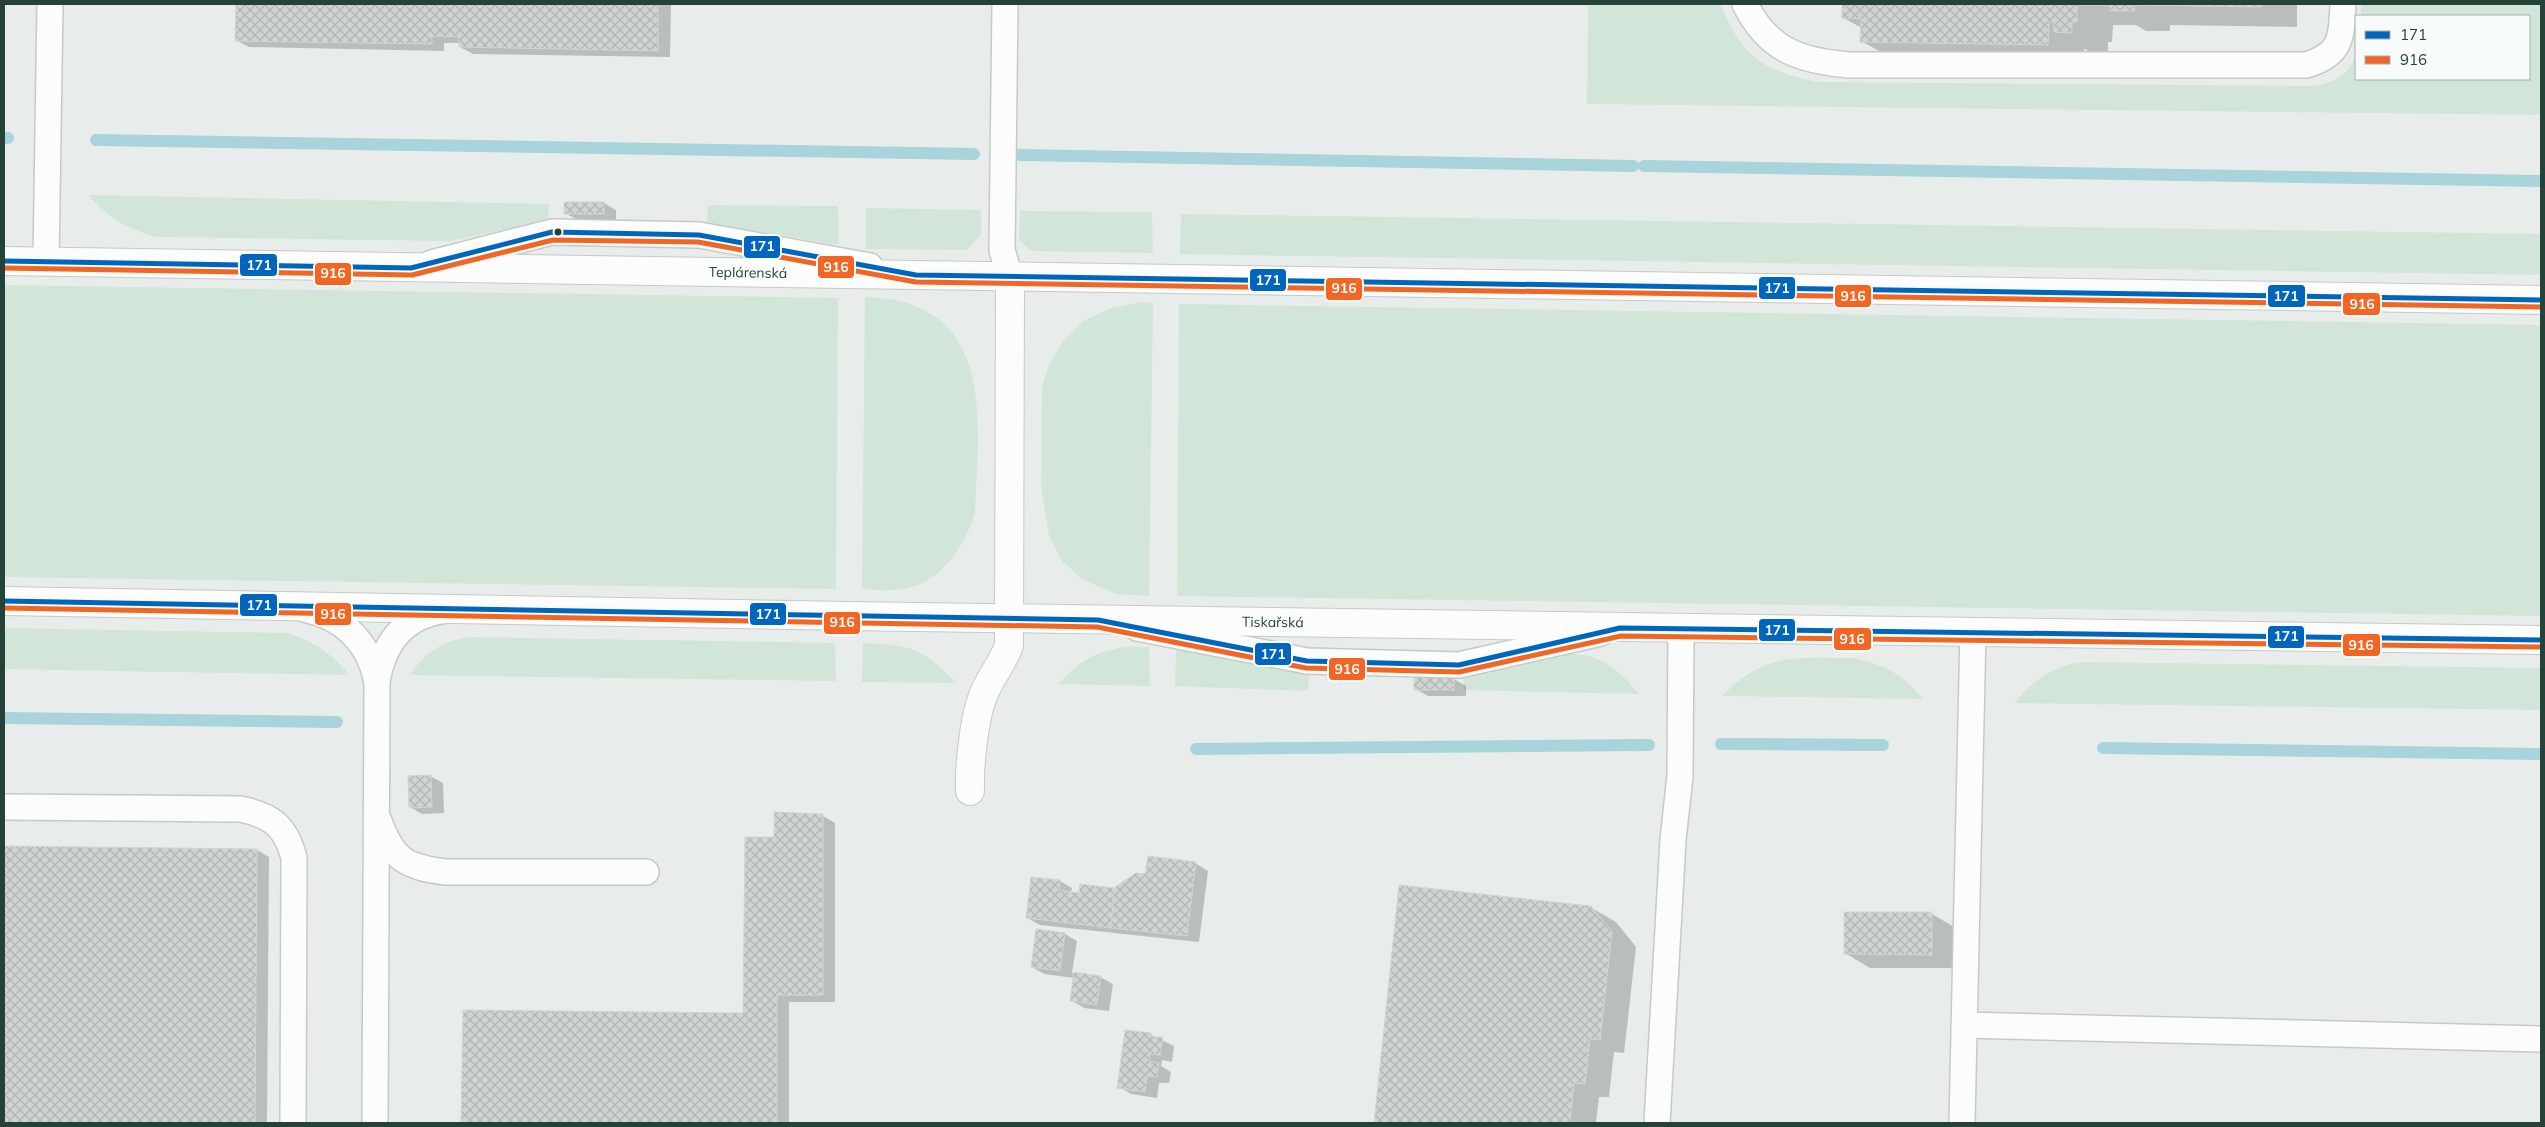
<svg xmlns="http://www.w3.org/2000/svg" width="2545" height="1127" viewBox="0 0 2545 1127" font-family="Mulish,sans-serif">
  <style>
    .green { fill: #d1e6d8 }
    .shadow { fill: #0003 }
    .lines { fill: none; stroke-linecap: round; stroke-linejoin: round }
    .stream { stroke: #a9d4db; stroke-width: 12 }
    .building { fill: url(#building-cross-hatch); stroke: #d1d6d4 }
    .lane-casing { stroke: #c5cac8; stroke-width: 28 }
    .street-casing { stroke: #c5cac8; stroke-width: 30 }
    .secondary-casing { stroke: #c3cbc8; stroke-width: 30 }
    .lane { stroke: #fcfcfc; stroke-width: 25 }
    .street { stroke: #fcfcfc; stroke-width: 28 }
    .secondary { stroke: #fcfcfc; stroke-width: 28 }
    .bus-1-casing { stroke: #f7fbf9; stroke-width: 9 }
    .bus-2-casing { stroke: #f7fbf9; stroke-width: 9 }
    .bus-1 { stroke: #0065bd; stroke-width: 5 }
    .bus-2 { stroke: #f26522; stroke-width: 5 }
    .bus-dot { fill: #24423a; stroke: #f7fbf9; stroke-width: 2 }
    .labels { text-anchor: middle; stroke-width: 5; stroke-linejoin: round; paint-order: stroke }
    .street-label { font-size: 14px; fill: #24423a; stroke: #f7fbf9 }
    .line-badge { stroke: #f7fbf9; stroke-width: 2 }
    .badge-label { font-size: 14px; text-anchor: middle; font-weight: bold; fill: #fff }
  </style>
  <defs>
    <pattern id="building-cross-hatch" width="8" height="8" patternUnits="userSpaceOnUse" patternTransform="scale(1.25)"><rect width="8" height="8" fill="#cfd4d2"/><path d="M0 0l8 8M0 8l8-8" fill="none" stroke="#b2b7b5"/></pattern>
  </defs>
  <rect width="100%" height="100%" fill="#e8edeb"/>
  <g class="green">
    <path d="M 1588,4 L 1720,4 C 1743,57 1762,71 1819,82 L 2312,86 C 2333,83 2347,77 2356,56 L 2356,79 L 2529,79 L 2529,16 L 2361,16 L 2361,4 L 2541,4 L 2541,115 L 1587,104 Z"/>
    <path d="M 88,195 L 549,204 L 548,221 L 449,241 L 157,237 C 125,229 110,218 88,195 Z"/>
    <path d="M 708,205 L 838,206 L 839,245 L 707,223 Z"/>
    <path d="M 866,208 L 981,210 L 981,234 L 967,250 L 866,249 Z"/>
    <path d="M 1020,211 L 1152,212 L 1153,253 L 1031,251 L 1019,240 Z"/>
    <path d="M 1181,214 L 2541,234 L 2541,275 L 1180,254 Z"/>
    <path d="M 4,285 L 838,298 L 836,589 L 4,577 Z"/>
    <path d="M 865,297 C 876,298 889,298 899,301 C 997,324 977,438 975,513 C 966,543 944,578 912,587 C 896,592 878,590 862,589 Z"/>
    <path d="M 1141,302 L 1153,303 L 1149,596 L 1116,594 L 1083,580 L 1062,561 L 1049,536 L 1041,487 L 1042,388 L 1048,367 L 1062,342 L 1083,321 L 1111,308 Z"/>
    <path d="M 1179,304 L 2541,325 L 2541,616 L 1177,596 Z"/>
    <path d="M 4,628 L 288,633 C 314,642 332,653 349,675 L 4,669 Z"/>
    <path d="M 469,637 L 835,643 L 836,681 L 410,675 C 425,653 442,641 469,637 Z"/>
    <path d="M 863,643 C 914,645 920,648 957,683 L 862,682 Z"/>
    <path d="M 1129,646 L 1149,647 L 1150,686 L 1058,684 C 1084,658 1092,653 1129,646 Z"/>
    <path d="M 1176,650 L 1309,673 L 1308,691 L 1175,686 Z"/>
    <path d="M 1570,654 C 1599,653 1621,671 1639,694 L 1463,690 L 1464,679 L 1470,674 Z"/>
    <path d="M 1852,658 C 1885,664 1902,674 1923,699 L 1722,696 C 1766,652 1795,658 1852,658 Z"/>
    <path d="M 2082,662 L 2541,668 L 2541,710 L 2014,703 C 2034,680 2052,666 2082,662 Z"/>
  </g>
  <g class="shadow">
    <path d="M 237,4 L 671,4 L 670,57 L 473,54 L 460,47 L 460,43 L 444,43 L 444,51 L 249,47 L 236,40 Z"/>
    <path d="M 1844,4 L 2297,4 L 2297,27 L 2170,25 L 2170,31 L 2146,31 L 2136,25 L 2113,25 L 2112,42 L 2108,42 L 2108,53 L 2091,52 L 2084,49 L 2084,65 L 1897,61 L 1861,41 L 1862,28 L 1843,18 Z"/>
    <path d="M 604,203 L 616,210 L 616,221 L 578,220 L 565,213 Z"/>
    <path d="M 1454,679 L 1466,686 L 1466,696 L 1428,696 L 1416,689 Z"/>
    <path d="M 430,776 L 443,783 L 444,813 L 422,814 L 410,807 Z"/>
    <path d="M 823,816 L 835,823 L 835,1002 L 789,1002 L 789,1123 L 463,1123 L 464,1011 L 744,1014 L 775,838 Z"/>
    <path d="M 4,847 L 257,850 L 269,857 L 267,1123 L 4,1123 Z"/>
    <path d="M 1195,863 L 1208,871 L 1199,942 L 1040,925 L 1027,918 L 1032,878 L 1060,881 L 1072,888 L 1071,893 L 1080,894 L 1116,889 L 1147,875 Z"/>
    <path d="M 1400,887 L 1590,907 L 1616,922 L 1636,947 L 1624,1053 L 1614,1052 L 1609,1097 L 1599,1097 L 1596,1123 L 1375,1123 Z"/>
    <path d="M 1932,914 L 1956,928 L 1956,968 L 1870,968 L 1845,953 Z"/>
    <path d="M 1065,934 L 1077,941 L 1072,973 L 1100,977 L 1113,984 L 1109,1011 L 1084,1008 L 1071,1000 L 1074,978 L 1044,974 L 1032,967 Z"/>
    <path d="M 1151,1035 L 1174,1046 L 1172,1062 L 1162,1060 L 1161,1066 L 1171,1072 L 1169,1083 L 1159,1083 L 1157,1098 L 1131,1094 L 1119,1087 Z"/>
  </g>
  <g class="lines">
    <g class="stream">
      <path d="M 4,138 L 8,138"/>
      <path d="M 96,140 L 974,154"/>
      <path d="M 1020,155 L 1633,166"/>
      <path d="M 1644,166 L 2541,181"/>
      <path d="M 4,718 L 337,722"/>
      <path d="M 1721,744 L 1883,745"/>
      <path d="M 2103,748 L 2541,754"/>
      <path d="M 1196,749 L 1649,745"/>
    </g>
  </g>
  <g class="building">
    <path d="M 236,4 L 658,4 L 658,51 L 459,47 L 459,37 L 432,36 L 432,44 L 235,41 Z"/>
    <path d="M 1842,4 L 2261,4 L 2261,7 L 2135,5 L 2134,11 L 2110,11 L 2110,5 L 2077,5 L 2077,22 L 2072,22 L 2072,33 L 2054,32 L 2054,22 L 2049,22 L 2048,45 L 1860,42 L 1861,19 L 1842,18 Z"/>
    <rect x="564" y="202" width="40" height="12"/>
    <rect x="1414" y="677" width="40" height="13"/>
    <path d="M 431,775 L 432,807 L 409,808 L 408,776 Z"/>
    <path d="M 774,812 L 823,814 L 823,995 L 777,995 L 777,1123 L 461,1123 L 463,1010 L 743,1013 L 745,837 L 774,837 Z"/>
    <path d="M 4,846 L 257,849 L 255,1123 L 4,1123 Z"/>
    <path d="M 1148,856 L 1196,862 L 1187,936 L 1111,928 L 1114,888 L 1136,873 L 1145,874 Z"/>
    <path d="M 1031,877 L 1060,880 L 1059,890 L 1079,893 L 1080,884 L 1114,888 L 1111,928 L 1026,918 Z"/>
    <path d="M 1399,885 L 1591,906 L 1612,932 L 1600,1040 L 1590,1039 L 1585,1084 L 1574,1083 L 1570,1123 L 1374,1123 Z"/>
    <path d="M 1844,912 L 1932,912 L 1932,955 L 1844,954 Z"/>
    <path d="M 1036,929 L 1065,933 L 1060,971 L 1031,967 Z"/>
    <path d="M 1074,972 L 1101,976 L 1097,1005 L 1070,1001 Z"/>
    <path d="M 1125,1030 L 1151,1033 L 1152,1037 L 1163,1037 L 1160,1055 L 1150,1054 L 1149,1061 L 1159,1063 L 1157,1077 L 1147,1076 L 1145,1092 L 1117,1088 Z"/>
  </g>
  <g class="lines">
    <g class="lane-casing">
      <g id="lane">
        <path d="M 1005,4 L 1002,250 L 1010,277"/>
        <path d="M 1745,4 C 1768,51 1801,61 1850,65 L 2306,65 C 2341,55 2342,38 2343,4"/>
        <path d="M 46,262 L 50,4"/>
        <path d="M 431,263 L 552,232 L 699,235 L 870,266"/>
        <path d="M 304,609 C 343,617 369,642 377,682 L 375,1123"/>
        <path d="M 1137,628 L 1307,661 L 1459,665 L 1601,633"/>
        <path d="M 377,682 C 383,645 402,617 442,611"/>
        <path d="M 4,807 L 240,809 C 271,815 286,826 294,858 L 293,1123"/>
        <path d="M 379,821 C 393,860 406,867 446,872 L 646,872"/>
        <path d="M 1964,1025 L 2541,1039"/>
        <path d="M 1657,1123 L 1673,840 L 1680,776 L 1681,628"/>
        <path d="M 1962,1123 L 1973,631"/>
      </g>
    </g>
    <g class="street-casing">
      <path id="street" d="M 970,791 C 969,768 974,718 983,696 C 989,678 1003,664 1009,645 L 1010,277"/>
    </g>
    <g class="secondary-casing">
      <g id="secondary">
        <path id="s1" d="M 4,261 L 2541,300"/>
        <path id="s2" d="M 4,601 L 849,616 L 2541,640"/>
      </g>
    </g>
    <use href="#lane" class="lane"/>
    <use href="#street" class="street"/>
    <use href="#secondary" class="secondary"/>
    <g class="bus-1-casing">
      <g id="bus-1">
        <path d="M 4,261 L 411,268 L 552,232 L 699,235 L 916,275 L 2541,300"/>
        <path d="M 4,601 L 1098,620 L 1307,661 L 1459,665 L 1620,628 L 2541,640"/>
      </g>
    </g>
    <g class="bus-2-casing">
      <g id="bus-2">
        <path d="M 4,268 L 412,275 L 553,240 L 698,242 L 916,282 L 2541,307"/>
        <path d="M 4,608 L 1097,627 L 1306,668 L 1459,672 L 1621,636 L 2541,647"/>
      </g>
    </g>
    <use href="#bus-1" class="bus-1"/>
    <use href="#bus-2" class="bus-2"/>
  </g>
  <circle class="bus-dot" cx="558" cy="232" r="4.5"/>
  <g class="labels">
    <g class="street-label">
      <text dy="5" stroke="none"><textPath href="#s1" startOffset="744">Teplárenská</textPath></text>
      <text dy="5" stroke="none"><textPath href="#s2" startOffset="1269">Tiskařská</textPath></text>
    </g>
  </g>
  <g class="line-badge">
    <rect x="743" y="235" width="38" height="24" rx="5" fill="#0065bd"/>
    <rect x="239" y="253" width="39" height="24" rx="5" fill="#0065bd"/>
    <rect x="817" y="255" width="38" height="24" rx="5" fill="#f26522"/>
    <rect x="314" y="262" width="38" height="24" rx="5" fill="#f26522"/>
    <rect x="1249" y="268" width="38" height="24" rx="5" fill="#0065bd"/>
    <rect x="1758" y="276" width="38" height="24" rx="5" fill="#0065bd"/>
    <rect x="1325" y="277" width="38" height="24" rx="5" fill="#f26522"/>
    <rect x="2267" y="284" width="39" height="24" rx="5" fill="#0065bd"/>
    <rect x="1834" y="284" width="38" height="24" rx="5" fill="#f26522"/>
    <rect x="2342" y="292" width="39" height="24" rx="5" fill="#f26522"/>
    <rect x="239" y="593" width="39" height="24" rx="5" fill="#0065bd"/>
    <rect x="314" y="602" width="38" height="24" rx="5" fill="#f26522"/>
    <rect x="749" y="602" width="38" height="24" rx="5" fill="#0065bd"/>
    <rect x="823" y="611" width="38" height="24" rx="5" fill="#f26522"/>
    <rect x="1758" y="618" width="38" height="24" rx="5" fill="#0065bd"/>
    <rect x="2267" y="625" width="38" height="24" rx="5" fill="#0065bd"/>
    <rect x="1833" y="627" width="39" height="24" rx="5" fill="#f26522"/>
    <rect x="2342" y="633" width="39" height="24" rx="5" fill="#f26522"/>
    <rect x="1254" y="642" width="38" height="24" rx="5" fill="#0065bd"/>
    <rect x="1328" y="657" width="38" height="24" rx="5" fill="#f26522"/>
  </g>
  <g class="badge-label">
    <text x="762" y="251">171</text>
    <text x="259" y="270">171</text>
    <text x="836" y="272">916</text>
    <text x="333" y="278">916</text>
    <text x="1268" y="285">171</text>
    <text x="1777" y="293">171</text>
    <text x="1344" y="293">916</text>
    <text x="2286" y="301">171</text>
    <text x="1853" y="301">916</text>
    <text x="2362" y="309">916</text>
    <text x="259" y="610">171</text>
    <text x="333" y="619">916</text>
    <text x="768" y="619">171</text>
    <text x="842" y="627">916</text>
    <text x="1777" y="635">171</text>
    <text x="2286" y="641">171</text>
    <text x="1852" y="644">916</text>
    <text x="2361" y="650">916</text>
    <text x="1273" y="659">171</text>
    <text x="1347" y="674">916</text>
  </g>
  <rect width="2545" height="1127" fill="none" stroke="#24423a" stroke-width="10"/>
  <rect x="2355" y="15" width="175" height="65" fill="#f7fbf9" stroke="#a3b1ad"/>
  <rect x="2365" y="31" width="25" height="8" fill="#0065bd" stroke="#a3b1ad"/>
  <text x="2400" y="40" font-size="15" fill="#24423a">171</text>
  <rect x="2365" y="56" width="25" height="8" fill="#f26522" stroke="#a3b1ad"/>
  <text x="2400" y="65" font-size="15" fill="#24423a">916</text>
</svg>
